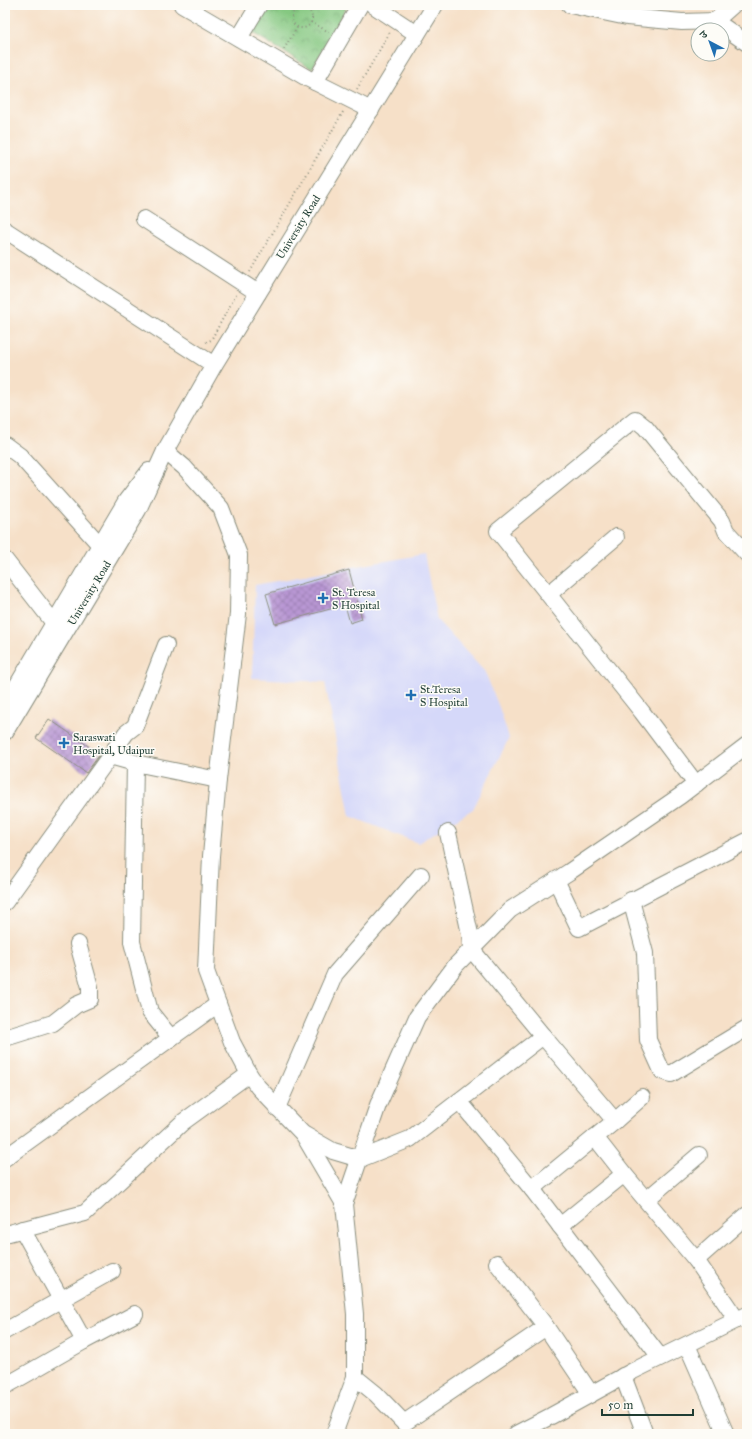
<svg xmlns="http://www.w3.org/2000/svg" width="752" height="1439" viewBox="0 0 752 1439" font-family="'IM FELL Great Primer','Noto Serif Devanagari',serif">
  <style>
    .built { fill: #d5d8f9 }
    .park { fill: url(#park-crowns); stroke: #52825a }
    .building { fill: url(#building-cross-hatch) }
    .lines { fill: none; stroke-linecap: round; stroke-linejoin: round }
    .minor-casing { stroke: #8a8e7e; stroke-width: 18 }
    .path { stroke: #8a8e7e; stroke-width: 2; stroke-dasharray: 1 3; stroke-linecap: butt }
    .minor { stroke: #fff; stroke-width: 16 }
    .poi-dot { fill: #1f6fb2; stroke: #fdfcf7; stroke-width: 1.5 }
    .labels { text-anchor: middle; stroke-width: 3; stroke-linejoin: round; paint-order: stroke }
    .street-label { font-size: 11px; fill: #1f3d34; stroke: #fdfcf7 }
    .poi-label { font-size: 11px; fill: #1f3d34; stroke: #fdfcf7; text-anchor: start }
  </style>
  <defs>
    <pattern id="park-crowns" width="20" height="18" patternUnits="userSpaceOnUse"><rect width="20" height="18" fill="#85c881"/><path d="M2 6a3 3 0 1 1 6 0M12 15a3 3 0 1 1 6 0" fill="none" stroke="#6ca46a"/></pattern>
    <pattern id="building-cross-hatch" width="8" height="8" patternUnits="userSpaceOnUse"><rect width="8" height="8" fill="#b997d4"/><path d="M0 0l8 8M0 8l8-8" fill="none" stroke="#967cad"/></pattern>
  </defs>
  <rect width="100%" height="100%" fill="#fdfcf7"/>
  <filter id="ink" filterUnits="userSpaceOnUse"><feTurbulence type="fractalNoise" baseFrequency=".025" numOctaves="2"/><feDisplacementMap in="SourceGraphic" scale="8" xChannelSelector="R" yChannelSelector="G"/><feConvolveMatrix kernelMatrix="1 2 1 2 8 2 1 2 1" color-interpolation-filters="sRGB"/></filter>
  <filter id="wash" filterUnits="userSpaceOnUse"><feTurbulence type="fractalNoise" baseFrequency=".012" numOctaves="4" result="noise"/><feDisplacementMap in="SourceGraphic" scale="16" xChannelSelector="R" yChannelSelector="G"/><feGaussianBlur stdDeviation="0.9" result="paint"/><feColorMatrix in="noise" values="0 0 0 0 0 0 0 0 0 0 0 0 0 0 0 0 0 1.4 0 .05"/><feComposite in="paint" operator="in"/></filter>
  <g filter="url(#wash)">
    <rect width="100%" height="100%" fill="#f6e0c8"/>
    <path class="built" d="M 424,554 L 437,620 L 485,672 L 499,707 L 509,738 L 473,809 L 418,843 L 350,816 L 325,682 L 252,678 L 255,585 Z"/>
    <path class="park" d="M 271,5 L 348,5 L 312,69 L 253,33 Z"/>
    <g id="blocks">
      <g class="building">
        <path d="M 349,570 L 362,619 L 350,623 L 345,605 L 275,624 L 266,594 Z"/>
        <path d="M 49,719 L 100,754 L 86,773 L 36,738 Z"/>
      </g>
    </g>
  </g>
  <g filter="url(#ink)">
    <use href="#blocks" fill-opacity="0" stroke="#8a8e7e" stroke-width="1"/>
    <g class="lines">
      <g class="minor-casing">
        <g id="minor">
          <path d="M 182,5 L 307,78 L 371,110"/>
          <path d="M 373,5 L 417,34"/>
          <path d="M 570,5 L 627,17 L 682,22 L 715,21 L 747,43"/>
          <path d="M 715,21 L 733,5"/>
          <path d="M 239,38 L 259,5"/>
          <path d="M 315,82 L 360,5"/>
          <path d="M 144,219 L 258,293"/>
          <path d="M 5,230 L 214,365"/>
          <path d="M 5,445 L 20,456 L 100,545 L 108,550"/>
          <path d="M 165,451 L 184,467 L 221,508 L 239,555 L 238,614 L 218,780 L 211,856 L 206,971 L 232,1042 L 249,1074 L 258,1087 L 303,1134 L 344,1204"/>
          <path d="M 5,560 L 54,623"/>
          <path d="M 549,594 L 616,537"/>
          <path d="M 5,706 L 126,501 L 149,471"/>
          <path d="M 5,732 L 138,510 L 165,451 L 214,365 L 435,5"/>
          <path d="M 110,756 L 126,733 L 135,726 L 166,645"/>
          <path d="M 135,763 L 132,942 L 150,1012 L 171,1038"/>
          <path d="M 696,784 L 642,712 L 498,531 L 635,419 L 645,427 L 722,521 L 726,531 L 747,554"/>
          <path d="M 556,880 L 579,928 L 747,841"/>
          <path d="M 631,900 L 645,953 L 648,1040 L 662,1071 L 671,1074 L 747,1028"/>
          <path d="M 5,902 L 110,756 L 135,763 L 218,780"/>
          <path d="M 543,1036 L 615,1121"/>
          <path d="M 5,1038 L 53,1023 L 76,1005 L 90,999 L 90,987 L 78,944"/>
          <path d="M 459,1101 L 532,1189 L 660,1357"/>
          <path d="M 277,1108 L 335,974 L 421,875"/>
          <path d="M 305,1135 L 333,1151 L 360,1159 L 410,1139 L 543,1036 L 471,949 L 470,934 L 448,833"/>
          <path d="M 595,1137 L 624,1174 L 696,1260 L 737,1320"/>
          <path d="M 5,1158 L 218,1004"/>
          <path d="M 532,1189 L 615,1121 L 642,1097"/>
          <path d="M 646,1200 L 699,1155"/>
          <path d="M 560,1226 L 624,1174"/>
          <path d="M 22,1229 L 84,1341 L 135,1314"/>
          <path d="M 5,1234 L 85,1213 L 183,1122 L 249,1074"/>
          <path d="M 696,1260 L 747,1215"/>
          <path d="M 497,1263 L 544,1324 L 591,1394"/>
          <path d="M 5,1331 L 112,1271"/>
          <path d="M 687,1345 L 726,1434"/>
          <path d="M 623,1376 L 645,1434"/>
          <path d="M 355,1377 L 376,1394 L 404,1423 L 546,1327"/>
          <path d="M 9,1384 L 84,1341"/>
          <path d="M 334,1434 L 355,1377 L 355,1314 L 344,1204 L 378,1105 L 417,1017 L 456,965 L 510,910 L 569,872 L 680,796 L 747,745"/>
          <path d="M 516,1434 L 551,1416 L 633,1371 L 747,1315"/>
        </g>
      </g>
      <g class="path">
        <circle cx="302" cy="18" r="10"/>
        <path d="M 307,10 L 310,5"/>
        <path d="M 311,22 L 329,32"/>
        <path d="M 284,49 L 298,26"/>
        <path d="M 357,89 L 390,32"/>
        <path d="M 250,272 L 343,112"/>
        <path d="M 206,342 L 211,340 L 236,295"/>
      </g>
      <use href="#minor" class="minor"/>
    </g>
  </g>
  <g class="poi-dot">
    <path d="M321 592h4v4h4v4h-4v4h-4v-4h-4v-4h4z"/>
    <path d="M409 689h4v4h4v4h-4v4h-4v-4h-4v-4h4z"/>
    <path d="M62 737h4v4h4v4h-4v4h-4v-4h-4v-4h4z"/>
  </g>
  <g class="labels">
    <g class="street-label">
      <text transform="translate(298 227) rotate(-58)" y="4">University Road</text>
      <text transform="translate(89 593) rotate(-59)" y="4">University Road</text>
    </g>
    <g class="poi-label">
      <text x="332" y="596">St. Teresa<tspan x="332" dy="13">S Hospital</tspan></text>
      <text x="420" y="693">St.Teresa<tspan x="420" dy="13">S Hospital</tspan></text>
      <text x="73" y="741">Saraswati<tspan x="73" dy="13">Hospital, Udaipur</tspan></text>
    </g>
  </g>
  <rect width="752" height="1439" fill="none" stroke="#fdfcf7" stroke-width="20"/>
  <g transform="translate(710 42) rotate(319)"><circle r="19" fill="#fdfcf7" stroke="#a4b0a9"/>
  <path d="M0-3L7 15L0 10L-7 15Z" fill="#1f6fb2"/>
  <text y="-6" font-size="11" font-weight="bold" text-anchor="middle" fill="#1f3d34">उ</text>
  </g>
  <path d="M602 1409v6h91v-6" fill="none" stroke="#1f3d34" stroke-width="2"/>
  <text x="608" y="1409" font-size="12" fill="#1f3d34" stroke="#fdfcf7" stroke-width="3" paint-order="stroke">50 m</text>
</svg>
